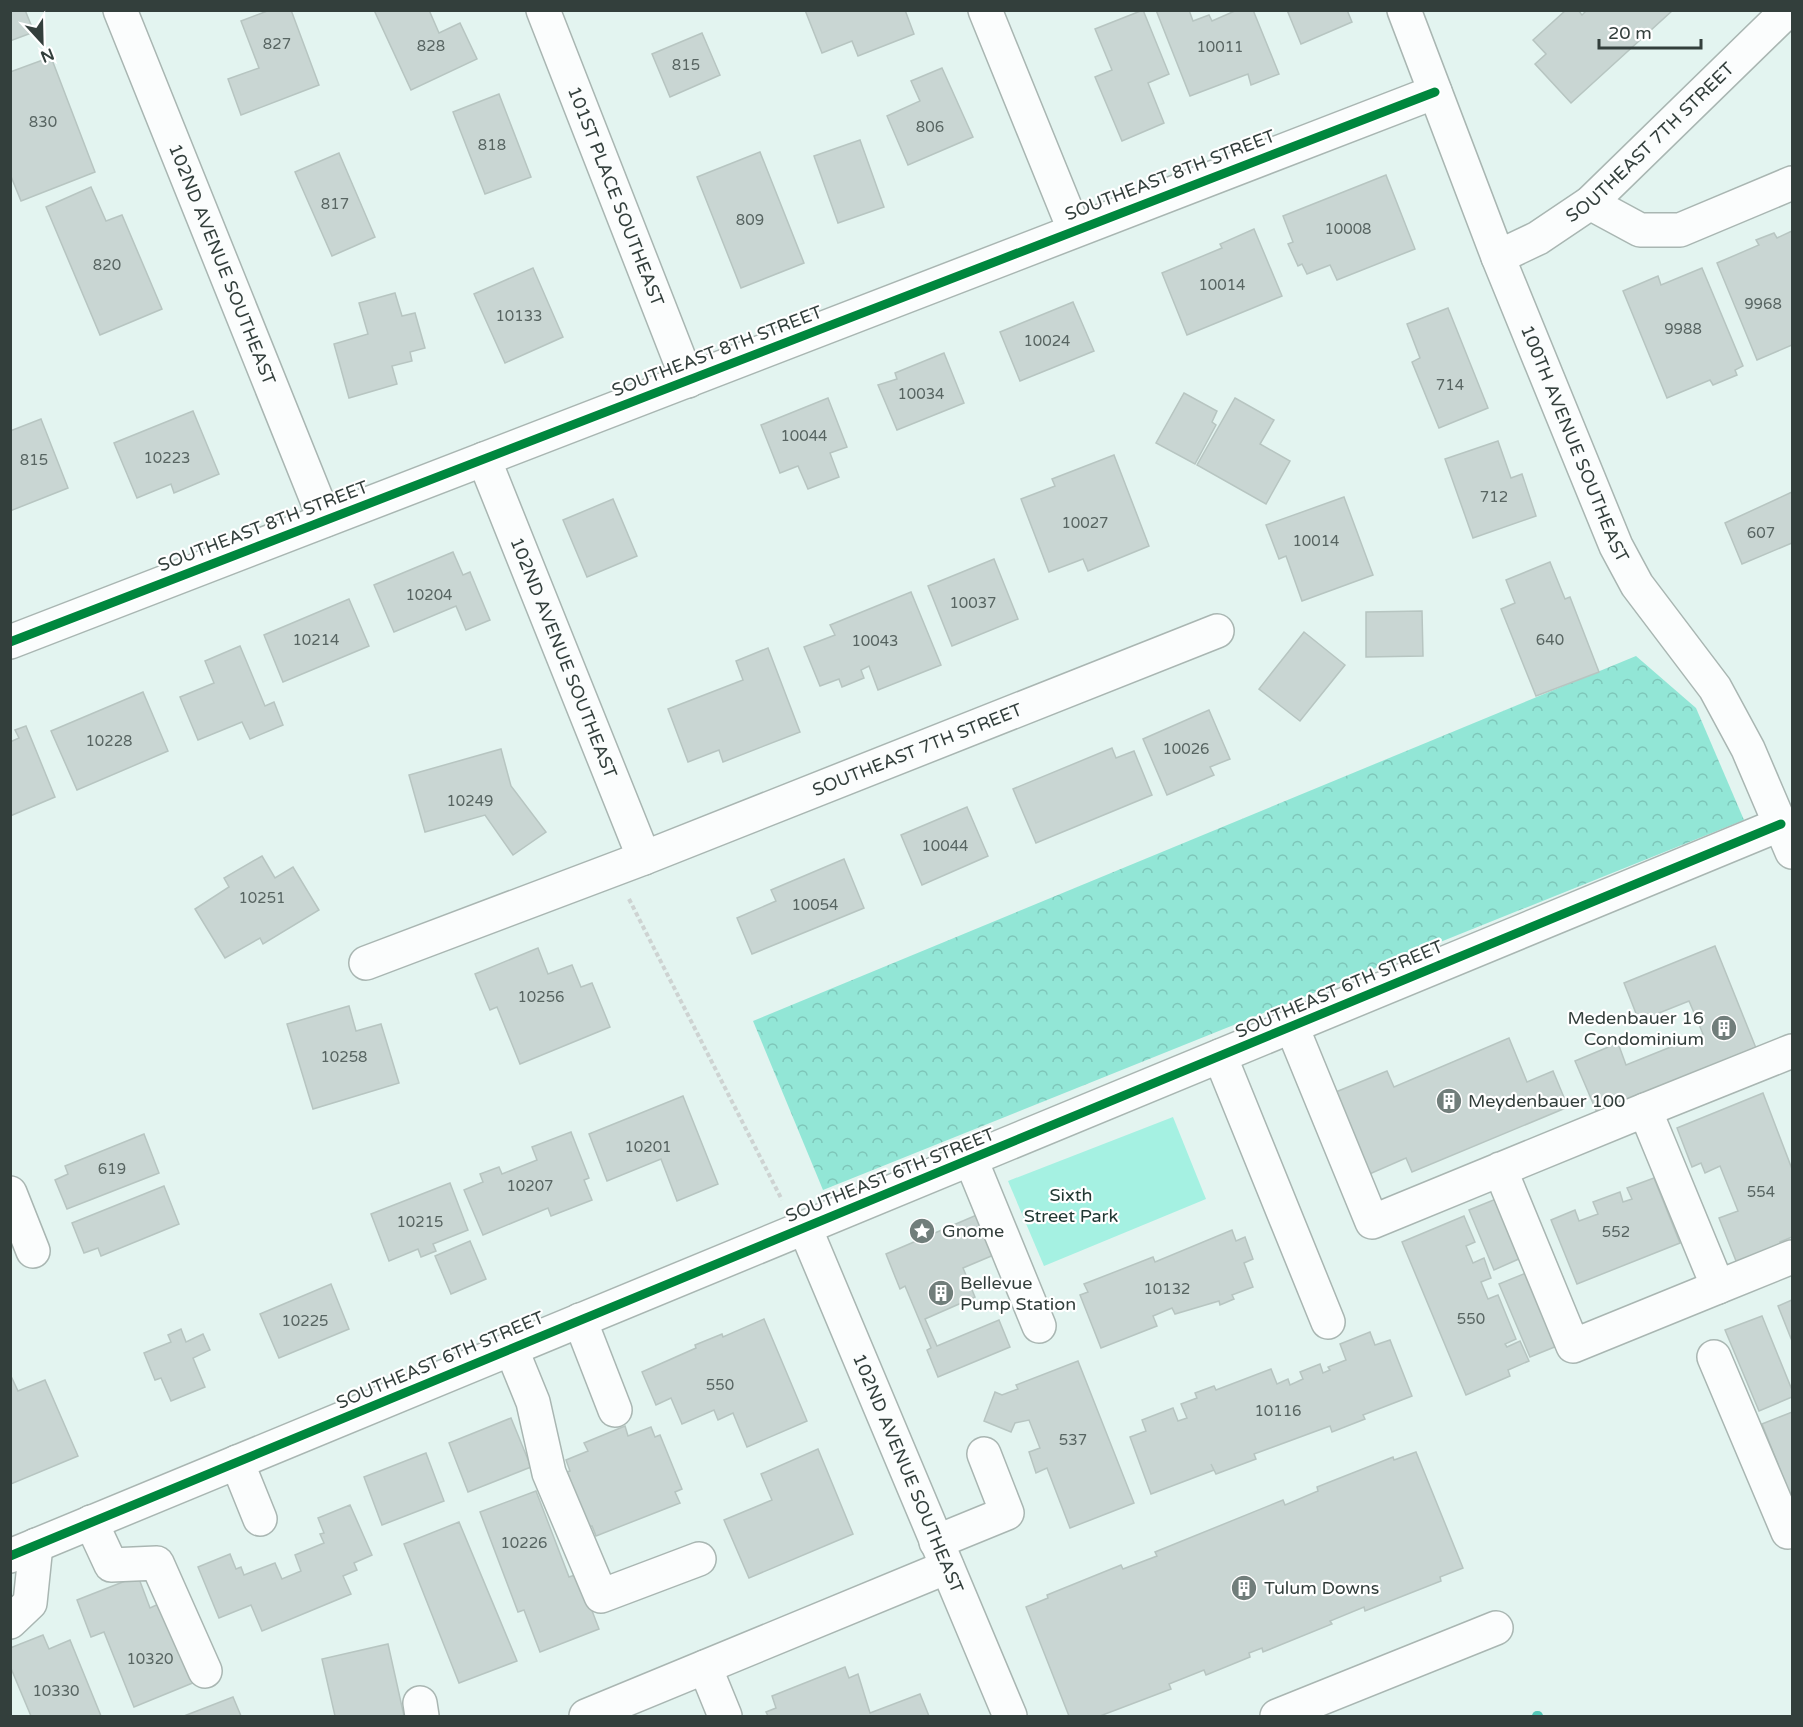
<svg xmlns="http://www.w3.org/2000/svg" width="1803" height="1727" viewBox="0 0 1803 1727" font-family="'Varela Round',sans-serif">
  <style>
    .forest { fill: url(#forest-crowns) }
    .park { fill: #a5f1e2 }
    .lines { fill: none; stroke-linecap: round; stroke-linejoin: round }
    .stream { stroke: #56c9b8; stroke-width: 10 }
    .building { fill: #c9d6d3; stroke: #b7c5c1; stroke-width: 1.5 }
    .minor-casing { stroke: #a9b6b2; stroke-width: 36 }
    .path { stroke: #ced3d2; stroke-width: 4; stroke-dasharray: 4.5 3; stroke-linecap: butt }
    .minor { stroke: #fbfdfd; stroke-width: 33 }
    .cycleway-casing { stroke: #fff; stroke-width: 13 }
    .cycleway { stroke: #00873e; stroke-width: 9 }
    .labels { text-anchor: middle; stroke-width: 4.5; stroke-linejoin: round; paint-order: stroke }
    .number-label { font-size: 15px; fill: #586562 }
    .street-label { font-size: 18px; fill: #333f3c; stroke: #fff }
    .poi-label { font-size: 18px; fill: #333f3c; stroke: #fff; text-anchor: start }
    .park-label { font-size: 18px; fill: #203732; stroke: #fff }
  </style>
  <defs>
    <pattern id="forest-crowns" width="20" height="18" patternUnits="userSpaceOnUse" patternTransform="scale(1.5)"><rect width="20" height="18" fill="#92e6d6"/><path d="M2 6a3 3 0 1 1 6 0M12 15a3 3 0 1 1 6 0" fill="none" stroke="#7ec6b9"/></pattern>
  </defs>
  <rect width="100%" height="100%" fill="#e3f4f0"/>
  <path class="forest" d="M 1636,656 L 1696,708 L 1744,820 L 823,1190 L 753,1021 Z"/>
  <path class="park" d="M 1173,1117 L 1206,1199 L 1044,1266 L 1008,1181 Z"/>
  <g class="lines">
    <path class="stream" d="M 1537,1716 L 1538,1716"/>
  </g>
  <g class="building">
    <path d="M 10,10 L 25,10 L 34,32 L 10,41 Z"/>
    <path d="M 270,10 L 291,10 L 319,85 L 241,115 L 228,79 L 259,68 L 241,21 Z"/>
    <path d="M 374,10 L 429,10 L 439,33 L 460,23 L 477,59 L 411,90 Z"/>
    <path d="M 805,10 L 905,10 L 914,34 L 858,56 L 852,41 L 822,53 Z"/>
    <path d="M 1143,10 L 1169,74 L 1148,83 L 1164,123 L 1122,141 L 1095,77 L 1112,70 L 1095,29 Z"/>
    <path d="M 1156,10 L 1189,10 L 1193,21 L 1209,15 L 1212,21 L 1237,10 L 1253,10 L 1279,74 L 1251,85 L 1248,74 L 1190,96 Z"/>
    <path d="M 1287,10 L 1347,10 L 1352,22 L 1301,44 Z"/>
    <path d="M 1566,10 L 1578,10 L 1582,15 L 1587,10 L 1673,10 L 1571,103 L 1535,64 L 1546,54 L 1533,40 Z"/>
    <path d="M 702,33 L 720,75 L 670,97 L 652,54 Z"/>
    <path d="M 51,57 L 95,172 L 21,201 L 10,174 L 10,72 Z"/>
    <path d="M 942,68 L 973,137 L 908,165 L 887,116 L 920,101 L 911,81 Z"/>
    <path d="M 499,94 L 531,177 L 485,194 L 453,112 Z"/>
    <path d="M 860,140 L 884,207 L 838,223 L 814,156 Z"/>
    <path d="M 760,152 L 804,263 L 741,288 L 697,177 Z"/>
    <path d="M 339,153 L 375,237 L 332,256 L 295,172 Z"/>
    <path d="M 1386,175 L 1415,249 L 1337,280 L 1330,265 L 1307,274 L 1302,264 L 1298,266 L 1288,244 L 1293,242 L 1283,216 Z"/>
    <path d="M 91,187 L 106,221 L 122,215 L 162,309 L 100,335 L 46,207 Z"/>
    <path d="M 1254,229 L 1282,296 L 1187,335 L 1162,273 L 1222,248 L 1220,244 Z"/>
    <path d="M 1792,231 L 1792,345 L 1757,360 L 1717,263 L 1759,245 L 1756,240 L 1774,233 L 1777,238 Z"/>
    <path d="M 533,268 L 563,337 L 505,363 L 474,294 Z"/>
    <path d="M 1702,268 L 1743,366 L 1735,370 L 1737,375 L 1713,385 L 1710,380 L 1667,398 L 1623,291 L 1658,276 L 1661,285 Z"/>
    <path d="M 395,293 L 402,316 L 415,313 L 425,348 L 410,352 L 412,361 L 392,366 L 397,384 L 349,398 L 334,344 L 368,334 L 359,303 Z"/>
    <path d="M 1073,302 L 1094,351 L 1020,381 L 1000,332 Z"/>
    <path d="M 1448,308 L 1488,408 L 1439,428 L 1412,362 L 1420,358 L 1407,324 Z"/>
    <path d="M 944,353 L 964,403 L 897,430 L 878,385 L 897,379 L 895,373 Z"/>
    <path d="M 1184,393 L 1217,411 L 1212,422 L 1216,425 L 1195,464 L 1156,443 Z"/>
    <path d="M 828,398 L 847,447 L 830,453 L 839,477 L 808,489 L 798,466 L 780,473 L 761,425 Z"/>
    <path d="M 1235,398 L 1274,420 L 1260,444 L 1290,461 L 1266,504 L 1197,465 Z"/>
    <path d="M 193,411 L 219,474 L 174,493 L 171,484 L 137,498 L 114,443 Z"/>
    <path d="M 41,419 L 68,488 L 10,511 L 10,431 Z"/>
    <path d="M 1498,441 L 1511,478 L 1522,474 L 1536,516 L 1473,538 L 1445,459 Z"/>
    <path d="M 1114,455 L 1149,546 L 1088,571 L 1083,559 L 1049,572 L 1021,499 L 1055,486 L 1052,479 Z"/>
    <path d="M 1792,492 L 1792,543 L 1742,564 L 1725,523 Z"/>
    <path d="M 1344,497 L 1373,575 L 1302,601 L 1286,556 L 1279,559 L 1266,525 Z"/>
    <path d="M 613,499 L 637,556 L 587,577 L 563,520 Z"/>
    <path d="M 453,552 L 463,575 L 470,572 L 490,620 L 466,630 L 456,606 L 394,632 L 374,585 Z"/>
    <path d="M 994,559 L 1018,619 L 952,646 L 928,586 Z"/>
    <path d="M 1550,562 L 1565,599 L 1570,597 L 1599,672 L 1536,696 L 1501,609 L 1515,603 L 1506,580 Z"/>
    <path d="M 911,592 L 941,665 L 878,690 L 869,666 L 861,670 L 864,678 L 842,687 L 839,679 L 820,686 L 804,647 L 835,635 L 830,625 Z"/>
    <path d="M 349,599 L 369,646 L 283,682 L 264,635 Z"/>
    <path d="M 1422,611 L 1423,656 L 1366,657 L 1366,612 Z"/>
    <path d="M 1304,632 L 1345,665 L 1300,721 L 1259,689 Z"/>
    <path d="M 240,646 L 265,706 L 274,702 L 283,725 L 250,739 L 242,722 L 198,740 L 180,697 L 214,683 L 205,661 Z"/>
    <path d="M 768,648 L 800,732 L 723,762 L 719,750 L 688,762 L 668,709 L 743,680 L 736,661 Z"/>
    <path d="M 143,692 L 168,751 L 77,790 L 51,731 Z"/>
    <path d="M 1209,710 L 1230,759 L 1210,767 L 1214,775 L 1167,795 L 1143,739 Z"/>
    <path d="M 26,726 L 55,797 L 10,816 L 10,742 L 19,738 L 15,730 Z"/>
    <path d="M 1112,748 L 1116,758 L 1134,751 L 1152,795 L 1036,843 L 1013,789 Z"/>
    <path d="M 501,749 L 511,786 L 546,832 L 513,855 L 485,815 L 425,832 L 409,775 Z"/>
    <path d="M 967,807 L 988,856 L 922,885 L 901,835 Z"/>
    <path d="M 262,856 L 275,878 L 293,867 L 319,910 L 263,944 L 260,938 L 225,958 L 195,909 L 229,887 L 224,878 Z"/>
    <path d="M 844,859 L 864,908 L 752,954 L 737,918 L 776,901 L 771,890 Z"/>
    <path d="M 1715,946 L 1760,1058 L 1601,1122 L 1575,1061 L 1618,1043 L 1626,1065 L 1703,1034 L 1689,1001 L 1639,1021 L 1624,983 Z"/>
    <path d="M 538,948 L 548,974 L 572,965 L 581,987 L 592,983 L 610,1027 L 520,1064 L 497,1007 L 490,1010 L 475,974 Z"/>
    <path d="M 349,1006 L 356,1031 L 381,1024 L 399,1083 L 313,1109 L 287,1024 Z"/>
    <path d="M 1509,1038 L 1527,1082 L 1553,1071 L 1568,1107 L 1412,1172 L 1406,1158 L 1365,1176 L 1331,1094 L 1387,1071 L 1394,1087 Z"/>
    <path d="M 1763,1093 L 1792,1169 L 1792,1237 L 1780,1242 L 1782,1248 L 1738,1266 L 1719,1218 L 1738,1211 L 1720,1166 L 1705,1173 L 1701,1163 L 1692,1167 L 1677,1128 Z"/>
    <path d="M 683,1096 L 718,1184 L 677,1201 L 661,1159 L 607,1181 L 589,1134 Z"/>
    <path d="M 571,1132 L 589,1178 L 584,1180 L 592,1200 L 551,1216 L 548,1208 L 483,1235 L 464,1190 L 483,1182 L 480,1174 L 499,1167 L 502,1174 L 537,1160 L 532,1147 Z"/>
    <path d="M 144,1134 L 159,1173 L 67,1209 L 55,1180 L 68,1174 L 65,1166 Z"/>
    <path d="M 1654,1178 L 1680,1243 L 1577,1284 L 1551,1220 L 1575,1210 L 1579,1221 L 1598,1214 L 1593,1202 L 1620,1192 L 1623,1202 L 1632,1199 L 1627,1188 Z"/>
    <path d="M 450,1183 L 468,1230 L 433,1244 L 436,1251 L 421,1257 L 418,1249 L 389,1261 L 371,1214 Z"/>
    <path d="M 164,1186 L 179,1224 L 101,1256 L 98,1248 L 84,1253 L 72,1223 Z"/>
    <path d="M 1496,1199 L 1521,1258 L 1494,1270 L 1469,1210 Z"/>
    <path d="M 979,1214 L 996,1254 L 963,1268 L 975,1297 L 925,1319 L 937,1346 L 999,1320 L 1010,1347 L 938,1377 L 927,1350 L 931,1348 L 905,1286 L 900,1289 L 886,1254 Z"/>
    <path d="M 1464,1216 L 1475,1242 L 1466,1246 L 1473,1263 L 1484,1258 L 1491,1278 L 1481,1282 L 1488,1299 L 1498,1295 L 1516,1339 L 1505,1344 L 1507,1347 L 1520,1341 L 1529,1361 L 1508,1370 L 1510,1376 L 1466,1395 L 1402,1242 Z"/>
    <path d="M 1232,1230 L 1236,1241 L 1245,1237 L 1253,1259 L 1244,1263 L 1253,1287 L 1232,1295 L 1234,1299 L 1220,1305 L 1219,1301 L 1175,1314 L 1172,1308 L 1153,1316 L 1157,1326 L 1101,1348 L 1080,1295 L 1088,1292 L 1084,1284 L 1153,1257 L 1155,1262 Z"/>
    <path d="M 470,1241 L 486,1279 L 451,1294 L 435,1256 Z"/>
    <path d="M 1526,1273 L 1557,1346 L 1530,1357 L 1499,1284 Z"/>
    <path d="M 331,1284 L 349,1329 L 279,1358 L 260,1314 Z"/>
    <path d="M 1792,1300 L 1792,1341 L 1778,1306 Z"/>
    <path d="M 1762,1316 L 1792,1390 L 1792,1397 L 1759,1411 L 1725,1330 Z"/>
    <path d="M 764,1319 L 807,1421 L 747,1447 L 733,1413 L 718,1420 L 714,1410 L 682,1424 L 671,1398 L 656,1405 L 642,1372 L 696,1348 L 695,1345 L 722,1334 L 723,1337 Z"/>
    <path d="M 181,1329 L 186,1342 L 203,1334 L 210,1350 L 193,1358 L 205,1387 L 171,1401 L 161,1378 L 155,1380 L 144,1353 L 171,1342 L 168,1335 Z"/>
    <path d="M 1370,1332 L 1375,1345 L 1390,1340 L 1412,1396 L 1363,1415 L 1365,1419 L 1332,1432 L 1330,1426 L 1254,1454 L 1256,1459 L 1216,1474 L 1211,1464 L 1214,1470 L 1151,1494 L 1130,1437 L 1146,1431 L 1142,1420 L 1173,1408 L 1178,1421 L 1187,1418 L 1181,1404 L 1197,1398 L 1195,1393 L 1214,1386 L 1216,1390 L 1271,1369 L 1277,1384 L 1288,1379 L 1290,1385 L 1303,1379 L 1300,1372 L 1320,1364 L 1323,1373 L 1330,1370 L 1328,1367 L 1346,1360 L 1340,1344 Z"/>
    <path d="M 1078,1361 L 1134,1503 L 1070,1528 L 1047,1468 L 1036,1473 L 1029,1452 L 1040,1448 L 1029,1420 L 1015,1423 L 1011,1432 L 984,1421 L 995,1392 L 1002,1395 L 1018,1389 L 1016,1385 Z"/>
    <path d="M 10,1374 L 18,1391 L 45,1380 L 78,1456 L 11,1484 Z"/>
    <path d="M 1792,1412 L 1792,1500 L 1762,1424 Z"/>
    <path d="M 511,1418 L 531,1467 L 468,1492 L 449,1443 Z"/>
    <path d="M 625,1426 L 628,1436 L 651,1427 L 655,1437 L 660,1435 L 682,1489 L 675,1492 L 680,1503 L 596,1536 L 592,1526 L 586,1528 L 564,1473 L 570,1471 L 566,1460 L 588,1451 L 584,1443 Z"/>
    <path d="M 818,1449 L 853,1534 L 749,1578 L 724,1520 L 772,1500 L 761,1474 Z"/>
    <path d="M 1416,1452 L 1463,1568 L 1440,1577 L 1441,1581 L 1365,1611 L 1364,1607 L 1330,1621 L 1332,1624 L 1263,1652 L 1262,1648 L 1249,1653 L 1250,1657 L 1206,1675 L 1204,1670 L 1169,1684 L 1171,1689 L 1100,1716 L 1069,1716 L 1026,1607 L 1048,1598 L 1047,1595 L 1121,1565 L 1123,1569 L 1157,1556 L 1155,1552 L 1283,1500 L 1285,1505 L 1318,1491 L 1317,1487 L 1393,1457 L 1394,1460 Z"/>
    <path d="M 426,1453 L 444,1501 L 382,1525 L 364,1477 Z"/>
    <path d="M 536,1491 L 569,1577 L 578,1574 L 599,1629 L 540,1652 L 524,1610 L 518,1612 L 480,1512 Z"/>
    <path d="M 350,1505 L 372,1555 L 354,1563 L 357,1570 L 343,1576 L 351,1594 L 262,1631 L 251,1605 L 219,1618 L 198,1567 L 230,1554 L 236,1569 L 241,1567 L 244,1575 L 275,1563 L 282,1579 L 301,1571 L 295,1555 L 324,1543 L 320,1534 L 324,1533 L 318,1518 Z"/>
    <path d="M 459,1522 L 517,1661 L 459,1683 L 404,1544 Z"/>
    <path d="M 138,1576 L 150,1608 L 163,1602 L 195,1682 L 134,1707 L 104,1632 L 91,1637 L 77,1600 Z"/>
    <path d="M 43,1635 L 49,1649 L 70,1640 L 101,1716 L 31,1716 L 10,1666 L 10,1648 Z"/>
    <path d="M 388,1644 L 404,1716 L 335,1716 L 322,1659 Z"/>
    <path d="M 845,1667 L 849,1678 L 858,1674 L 870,1713 L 920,1694 L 929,1716 L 768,1716 L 766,1712 L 776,1708 L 772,1696 Z"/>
    <path d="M 233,1697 L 241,1716 L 184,1716 Z"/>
  </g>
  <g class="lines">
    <g class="minor-casing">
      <g id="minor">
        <path id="s1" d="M 120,10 L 325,520"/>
        <path id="s2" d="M 543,10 L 688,381"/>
        <path d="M 985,10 L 1074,229"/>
        <path id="s3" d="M 1404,10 L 1498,257 L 1616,546 L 1637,585 L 1715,688 L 1748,749 L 1792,852"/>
        <path d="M 1590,203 L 1640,230 L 1680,230 L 1792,183"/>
        <path id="s4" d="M 1498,257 L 1538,238 L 1590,203 L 1788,10"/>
        <path id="s5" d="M 484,459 L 644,858"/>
        <path d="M 10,642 L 1435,92"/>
        <path id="s6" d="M 366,963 L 644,858 L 1217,631"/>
        <path d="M 1292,1027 L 1372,1222 L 1645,1110 L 1718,1287 L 1573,1346 L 1500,1169"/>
        <path d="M 1220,1056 L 1328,1322"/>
        <path d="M 1645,1110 L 1792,1051"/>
        <path d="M 971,1160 L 1039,1326"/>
        <path d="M 10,1193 L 33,1251"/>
        <path id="s7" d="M 805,1228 L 1010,1716"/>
        <path d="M 1718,1287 L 1792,1257"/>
        <path d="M 580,1320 L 615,1410"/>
        <path d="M 511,1348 L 533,1402 L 549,1473 L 601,1596 L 699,1559"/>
        <path d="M 1714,1357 L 1788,1532"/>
        <path d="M 237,1462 L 260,1519"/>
        <path d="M 91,1522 L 111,1565 L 157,1563 L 205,1671"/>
        <path d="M 936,1542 L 1007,1513 L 984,1454"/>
        <path d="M 10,1556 L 1781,824"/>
        <path d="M 10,1622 L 30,1603 L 36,1545"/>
        <path d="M 705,1667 L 725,1716"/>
        <path d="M 420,1703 L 422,1716"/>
        <path d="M 586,1716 L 947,1567"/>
        <path d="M 1277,1716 L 1496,1628"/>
      </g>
    </g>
    <path class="path" d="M 629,899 L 782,1200"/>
    <use href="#minor" class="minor"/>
    <g class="cycleway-casing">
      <g id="cycleway">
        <path d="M 10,642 L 1435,92"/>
        <path d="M 10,1556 L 1781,824"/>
      </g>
    </g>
    <use href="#cycleway" class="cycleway"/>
  </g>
  <defs>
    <g id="building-disc" transform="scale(1.35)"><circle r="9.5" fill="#717e7b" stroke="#fff"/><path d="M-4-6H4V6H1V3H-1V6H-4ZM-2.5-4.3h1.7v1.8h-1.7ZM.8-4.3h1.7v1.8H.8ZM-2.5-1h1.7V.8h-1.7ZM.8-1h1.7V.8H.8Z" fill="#fff"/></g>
    <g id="sight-disc" transform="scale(1.35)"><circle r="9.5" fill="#717e7b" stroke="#fff"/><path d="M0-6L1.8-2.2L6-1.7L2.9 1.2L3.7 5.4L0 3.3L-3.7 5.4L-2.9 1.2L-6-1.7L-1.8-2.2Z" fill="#fff"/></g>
  </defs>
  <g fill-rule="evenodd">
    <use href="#building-disc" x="1724" y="1028"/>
    <use href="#building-disc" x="1449" y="1101"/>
    <use href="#sight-disc" x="922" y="1231"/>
    <use href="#building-disc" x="941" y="1293"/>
    <use href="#building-disc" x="1244" y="1588"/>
  </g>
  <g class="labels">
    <g class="number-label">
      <text x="277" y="49">827</text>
      <text x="431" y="51">828</text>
      <text x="1220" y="52">10011</text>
      <text x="686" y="70">815</text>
      <text x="43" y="127">830</text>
      <text x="930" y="132">806</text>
      <text x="492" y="150">818</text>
      <text x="335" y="209">817</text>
      <text x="750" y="225">809</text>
      <text x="1348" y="234">10008</text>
      <text x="107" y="270">820</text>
      <text x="1222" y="290">10014</text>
      <text x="1763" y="309">9968</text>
      <text x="519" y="321">10133</text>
      <text x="1683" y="334">9988</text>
      <text x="1047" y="346">10024</text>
      <text x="1450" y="390">714</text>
      <text x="921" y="399">10034</text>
      <text x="804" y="441">10044</text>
      <text x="167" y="463">10223</text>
      <text x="34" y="465">815</text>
      <text x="1494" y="502">712</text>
      <text x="1085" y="528">10027</text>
      <text x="1761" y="538">607</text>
      <text x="1316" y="546">10014</text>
      <text x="429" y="600">10204</text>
      <text x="973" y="608">10037</text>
      <text x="316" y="645">10214</text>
      <text x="1550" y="645">640</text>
      <text x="875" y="646">10043</text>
      <text x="109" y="746">10228</text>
      <text x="1186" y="754">10026</text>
      <text x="470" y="806">10249</text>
      <text x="945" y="851">10044</text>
      <text x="262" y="903">10251</text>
      <text x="815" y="910">10054</text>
      <text x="541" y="1002">10256</text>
      <text x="344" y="1062">10258</text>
      <text x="648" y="1152">10201</text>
      <text x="112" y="1174">619</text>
      <text x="530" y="1191">10207</text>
      <text x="1761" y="1197">554</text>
      <text x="420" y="1227">10215</text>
      <text x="1616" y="1237">552</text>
      <text x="1167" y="1294">10132</text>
      <text x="1471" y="1324">550</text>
      <text x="305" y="1326">10225</text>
      <text x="720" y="1390">550</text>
      <text x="1278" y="1416">10116</text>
      <text x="1073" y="1445">537</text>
      <text x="524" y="1548">10226</text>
      <text x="150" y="1664">10320</text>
      <text x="56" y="1696">10330</text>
    </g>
    <g class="street-label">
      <text dy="6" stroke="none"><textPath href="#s4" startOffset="192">SOUTHEAST 7TH STREET</textPath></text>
      <text transform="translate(1170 175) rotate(-21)" y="6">SOUTHEAST 8TH STREET</text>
      <text dy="6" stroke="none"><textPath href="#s2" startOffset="200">101ST PLACE SOUTHEAST</textPath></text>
      <text dy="6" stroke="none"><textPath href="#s1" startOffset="274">102ND AVENUE SOUTHEAST</textPath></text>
      <text transform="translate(717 351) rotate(-21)" y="6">SOUTHEAST 8TH STREET</text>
      <text dy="6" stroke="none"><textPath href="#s3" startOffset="466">100TH AVENUE SOUTHEAST</textPath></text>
      <text transform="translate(263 526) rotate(-21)" y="6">SOUTHEAST 8TH STREET</text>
      <text dy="6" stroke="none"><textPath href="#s5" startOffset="214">102ND AVENUE SOUTHEAST</textPath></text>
      <text dy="6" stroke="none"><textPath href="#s6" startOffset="591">SOUTHEAST 7TH STREET</textPath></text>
      <text transform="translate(1339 989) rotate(-23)" y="6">SOUTHEAST 6TH STREET</text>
      <text transform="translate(890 1175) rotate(-22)" y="6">SOUTHEAST 6TH STREET</text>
      <text transform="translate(440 1360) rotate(-23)" y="6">SOUTHEAST 6TH STREET</text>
      <text dy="6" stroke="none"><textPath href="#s7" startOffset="266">102ND AVENUE SOUTHEAST</textPath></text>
    </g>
    <g class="poi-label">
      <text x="1704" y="1024" text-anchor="end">Medenbauer 16<tspan x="1704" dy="21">Condominium</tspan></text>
      <text x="1468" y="1107">Meydenbauer 100</text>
      <text x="942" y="1237">Gnome</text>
      <text x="960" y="1289">Bellevue<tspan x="960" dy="21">Pump Station</tspan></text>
      <text x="1264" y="1594">Tulum Downs</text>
    </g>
    <g class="park-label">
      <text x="1071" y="1201">Sixth<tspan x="1071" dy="21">Street Park</tspan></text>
    </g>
  </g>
  <rect width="1803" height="1727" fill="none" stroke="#333f3c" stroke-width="24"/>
  <g transform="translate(42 42) rotate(158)" stroke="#ffffff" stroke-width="4.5" paint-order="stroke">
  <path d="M0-4.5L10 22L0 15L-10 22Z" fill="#333f3c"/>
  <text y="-9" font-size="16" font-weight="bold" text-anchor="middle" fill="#333f3c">N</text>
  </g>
  <path d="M1599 39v9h102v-9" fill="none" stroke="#333f3c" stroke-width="3"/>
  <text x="1608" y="39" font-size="18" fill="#333f3c" stroke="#ffffff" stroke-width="4.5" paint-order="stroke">20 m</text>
</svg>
